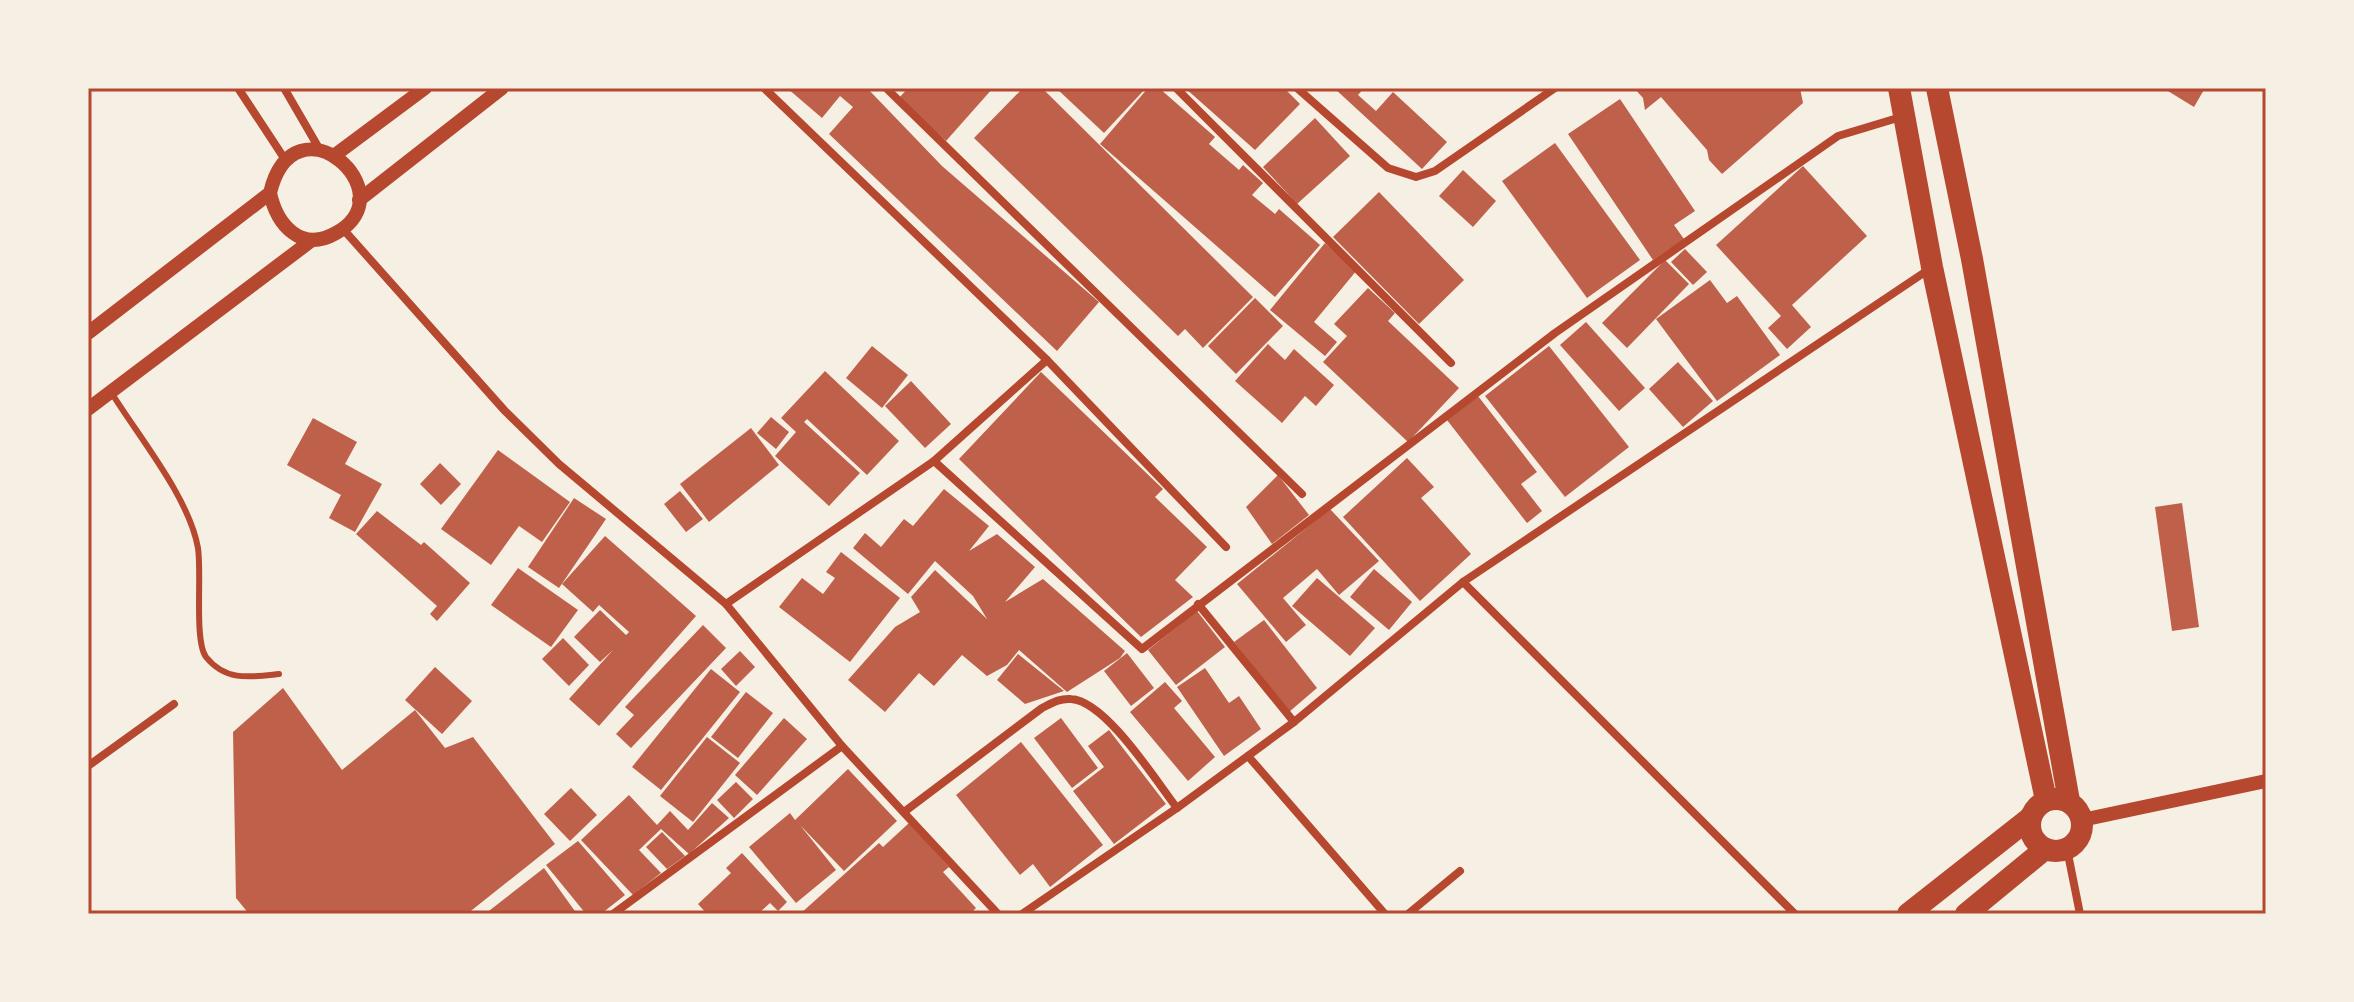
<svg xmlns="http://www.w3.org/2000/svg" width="2354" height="1002" viewBox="0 0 2354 1002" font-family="'Noto Serif',serif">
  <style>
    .building { fill: #bf614a }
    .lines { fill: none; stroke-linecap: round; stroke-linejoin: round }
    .service { stroke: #b5482f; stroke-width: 6 }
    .minor { stroke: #b5482f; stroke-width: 8 }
    .tertiary { stroke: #b5482f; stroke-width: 14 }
    .trunk { stroke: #b5482f; stroke-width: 22 }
    .neatline { fill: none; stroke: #b5482f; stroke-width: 3 }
  </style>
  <rect width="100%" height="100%" fill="#f6efe4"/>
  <g class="building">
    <path d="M 787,88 L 867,88 L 942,166 L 1099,302 L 1057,351 L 829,134 L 853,107 L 840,96 L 822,118 Z"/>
    <path d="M 908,88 L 993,88 L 946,141 L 899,98 Z"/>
    <path d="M 1023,88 L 1042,88 L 1253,297 L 1203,348 L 1185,329 L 1178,336 L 974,138 Z"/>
    <path d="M 1056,88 L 1146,88 L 1104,133 Z"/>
    <path d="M 1148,88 L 1159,88 L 1215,137 L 1209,144 L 1239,170 L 1243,165 L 1263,183 L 1252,195 L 1275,214 L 1279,209 L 1320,245 L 1275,297 L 1100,144 Z"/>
    <path d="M 1185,88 L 1284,88 L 1300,104 L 1255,150 Z"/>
    <path d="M 1334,88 L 1364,88 L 1358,95 L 1376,111 L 1393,92 L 1447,142 L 1422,169 Z"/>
    <path d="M 1634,88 L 1800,88 L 1803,103 L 1722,174 L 1709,160 L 1707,150 L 1661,97 L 1645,110 L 1643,98 Z"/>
    <path d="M 2163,88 L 2205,88 L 2194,107 Z"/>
    <path d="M 1620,99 L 1695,211 L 1674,225 L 1684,239 L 1653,260 L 1568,134 Z"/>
    <path d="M 1315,118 L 1350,156 L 1297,204 L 1263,167 Z"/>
    <path d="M 1555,143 L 1640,260 L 1587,298 L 1502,181 Z"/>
    <path d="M 1803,166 L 1867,236 L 1792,305 L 1811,327 L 1787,349 L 1768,328 L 1781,316 L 1716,245 Z"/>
    <path d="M 1463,170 L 1496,201 L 1473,227 L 1439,196 Z"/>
    <path d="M 1379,192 L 1464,280 L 1419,324 L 1333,237 Z"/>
    <path d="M 1325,243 L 1357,270 L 1314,322 L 1337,342 L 1325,356 L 1270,310 Z"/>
    <path d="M 1685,249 L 1707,272 L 1693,285 L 1671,262 Z"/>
    <path d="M 1665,260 L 1689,284 L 1627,348 L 1602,323 Z"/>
    <path d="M 1710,280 L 1727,303 L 1737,296 L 1780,355 L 1717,401 L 1656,319 Z"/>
    <path d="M 1368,288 L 1395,313 L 1388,321 L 1459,388 L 1408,442 L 1323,362 L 1347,336 L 1334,324 Z"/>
    <path d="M 1255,298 L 1283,326 L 1236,374 L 1208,346 Z"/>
    <path d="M 1586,322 L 1645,388 L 1619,411 L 1560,345 Z"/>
    <path d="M 1268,344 L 1285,360 L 1294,349 L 1334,385 L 1316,406 L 1305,396 L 1282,423 L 1235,381 Z"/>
    <path d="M 872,346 L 908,375 L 882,408 L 846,378 Z"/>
    <path d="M 1549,346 L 1629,447 L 1565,497 L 1485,396 Z"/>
    <path d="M 1678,362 L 1713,401 L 1683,427 L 1649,389 Z"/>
    <path d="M 825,371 L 899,441 L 867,475 L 807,419 L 804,422 L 860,473 L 829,506 L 775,456 L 796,432 L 781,418 Z"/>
    <path d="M 1041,372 L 1163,489 L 1155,497 L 1207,547 L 1175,580 L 1193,597 L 1141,637 L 959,459 Z"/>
    <path d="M 911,381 L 951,424 L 925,448 L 885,406 Z"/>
    <path d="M 1478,396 L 1537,472 L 1521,484 L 1542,511 L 1527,523 L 1447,420 Z"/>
    <path d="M 771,417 L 789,432 L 776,449 L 757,433 Z"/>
    <path d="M 313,418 L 357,442 L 345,464 L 382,484 L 355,532 L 329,518 L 341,495 L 287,465 Z"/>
    <path d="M 751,428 L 779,465 L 709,522 L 680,484 Z"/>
    <path d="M 498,450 L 570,502 L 542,542 L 519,526 L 491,565 L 441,529 Z"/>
    <path d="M 1407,458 L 1434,487 L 1421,498 L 1471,554 L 1420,601 L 1343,517 Z"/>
    <path d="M 440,463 L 461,484 L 441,505 L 420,484 Z"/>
    <path d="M 1278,475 L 1309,515 L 1272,544 L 1246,507 Z"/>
    <path d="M 944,489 L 989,526 L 969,551 L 997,534 L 1035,567 L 1005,602 L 1043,579 L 1125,651 L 1120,658 L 1067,692 L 1019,650 L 1007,665 L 987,676 L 962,655 L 934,686 L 919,673 L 885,712 L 848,680 L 895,627 L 920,612 L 911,597 L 935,570 L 987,619 L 973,596 L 935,561 L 908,594 L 853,548 L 865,533 L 881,547 L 904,519 L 913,526 Z"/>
    <path d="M 680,491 L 703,519 L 686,532 L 664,504 Z"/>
    <path d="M 574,498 L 606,519 L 559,588 L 528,567 Z"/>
    <path d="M 2182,503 L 2199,627 L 2172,631 L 2155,507 Z"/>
    <path d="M 1330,509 L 1379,561 L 1339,595 L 1317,569 L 1283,598 L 1306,625 L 1286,642 L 1237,584 Z"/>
    <path d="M 377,511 L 421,545 L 424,542 L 470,583 L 437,621 L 430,614 L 437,606 L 356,534 Z"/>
    <path d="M 605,536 L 696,616 L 599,726 L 569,699 L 613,650 L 600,662 L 574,637 L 600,610 L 626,635 L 629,632 L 599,605 L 593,612 L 562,584 Z"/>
    <path d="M 841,552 L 900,598 L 850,662 L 779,607 L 802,578 L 823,594 L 835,578 L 826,572 Z"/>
    <path d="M 518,568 L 578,610 L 551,647 L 491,605 Z"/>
    <path d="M 1374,569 L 1412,602 L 1389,630 L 1350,597 Z"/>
    <path d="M 1317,578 L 1375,628 L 1350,656 L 1292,606 Z"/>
    <path d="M 1197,611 L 1225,647 L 1176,685 L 1148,650 Z"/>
    <path d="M 1264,620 L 1317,688 L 1289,712 L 1234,642 Z"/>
    <path d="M 703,625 L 726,648 L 631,748 L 616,734 L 634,715 L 625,707 Z"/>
    <path d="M 563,638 L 589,665 L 569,686 L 542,659 Z"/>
    <path d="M 740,651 L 755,667 L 736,686 L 721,669 Z"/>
    <path d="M 1127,653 L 1154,688 L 1131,706 L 1104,671 Z"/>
    <path d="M 1018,654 L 1064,691 L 1025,704 L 997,680 Z"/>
    <path d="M 435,667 L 472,701 L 442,734 L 405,700 Z"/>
    <path d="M 1205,668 L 1229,703 L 1239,696 L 1261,729 L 1224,756 L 1177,687 Z"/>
    <path d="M 711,669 L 740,692 L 661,790 L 632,767 Z"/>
    <path d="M 1165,682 L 1182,701 L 1174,708 L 1215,757 L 1188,781 L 1130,712 Z"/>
    <path d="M 283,688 L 342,770 L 415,710 L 445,748 L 473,737 L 555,844 L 467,914 L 249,914 L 236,898 L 233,732 Z"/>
    <path d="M 746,692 L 773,713 L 738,758 L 711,737 Z"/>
    <path d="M 784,718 L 807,739 L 757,795 L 735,775 Z"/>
    <path d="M 1061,718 L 1098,768 L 1072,788 L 1034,738 Z"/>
    <path d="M 1109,730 L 1166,804 L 1114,844 L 1073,791 L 1104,767 L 1088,746 Z"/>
    <path d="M 707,737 L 740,763 L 693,822 L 660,796 Z"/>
    <path d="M 1021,742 L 1103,845 L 1050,887 L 1033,864 L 1020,875 L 956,795 Z"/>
    <path d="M 848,769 L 897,821 L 844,871 L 800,825 L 836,870 L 796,903 L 749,847 L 790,813 L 795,820 Z"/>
    <path d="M 736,782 L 753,799 L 734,818 L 717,800 Z"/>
    <path d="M 571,788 L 597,815 L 570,841 L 544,814 Z"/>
    <path d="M 629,795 L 657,825 L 670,811 L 688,830 L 712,803 L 729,818 L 689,854 L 661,829 L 639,850 L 661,873 L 633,895 L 581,840 Z"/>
    <path d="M 909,823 L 949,867 L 943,872 L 976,908 L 970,914 L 800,914 L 879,843 L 883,847 Z"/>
    <path d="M 662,832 L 685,856 L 667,869 L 646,847 Z"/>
    <path d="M 578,841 L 625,895 L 601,914 L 586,914 L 546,865 Z"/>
    <path d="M 742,853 L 787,902 L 778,911 L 770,903 L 758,914 L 707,914 L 698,904 L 731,873 L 726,868 Z"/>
    <path d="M 544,868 L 577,914 L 485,914 Z"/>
  </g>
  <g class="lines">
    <path class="service" d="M 111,392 C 138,436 189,497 198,548 C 202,574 194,641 206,657 C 226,682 251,677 279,674"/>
    <g class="minor">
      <path d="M 238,88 L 286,161"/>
      <path d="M 284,88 L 320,150"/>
      <path d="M 764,88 L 1047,360 L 1226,547"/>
      <path d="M 886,88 L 1302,494"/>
      <path d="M 1176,88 L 1451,363"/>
      <path d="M 1297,88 L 1388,168 L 1416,177 L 1435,171 L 1555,88"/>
      <path d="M 343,229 L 505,411 L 559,464 L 726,604 L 842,746 L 998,914"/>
      <path d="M 934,461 L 1142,649 L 1555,333 L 1838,136 L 1901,117"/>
      <path d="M 1463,582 L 1795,914"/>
      <path d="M 726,604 L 934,461 L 1047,360"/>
      <path d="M 1198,604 L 1294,722"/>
      <path d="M 1248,756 L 1385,914"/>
      <path d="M 88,766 L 174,704"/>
      <path d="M 904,812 L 1042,708 C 1052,703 1060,698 1071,699 C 1106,701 1156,781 1177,808"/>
      <path d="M 2067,849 L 2080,914"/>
      <path d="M 613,914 L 842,746"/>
      <path d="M 1022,914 L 1177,808 L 1294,722 L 1463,582 L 1931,268"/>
      <path d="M 1408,914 L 1460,871"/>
    </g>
    <g class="tertiary">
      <path d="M 335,155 L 425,88"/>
      <path d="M 359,200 L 502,88"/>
      <path d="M 88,333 L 270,193 C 294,92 409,193 336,233 C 301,253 277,225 270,193"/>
      <path d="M 88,409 L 312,240"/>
      <path d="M 2082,820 L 2266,781"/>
    </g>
    <g class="trunk">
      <path d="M 1899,88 L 1932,267 L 2046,800"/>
      <path d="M 1937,88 L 1972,259 L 2069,801"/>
      <circle cx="2056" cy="825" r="26"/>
      <path d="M 1908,914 L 2030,818"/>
      <path d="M 1966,914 L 2045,849"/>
    </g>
  </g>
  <rect width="2354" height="1002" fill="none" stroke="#f6efe4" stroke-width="180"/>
  <rect x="90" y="90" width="2174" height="822" class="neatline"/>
</svg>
